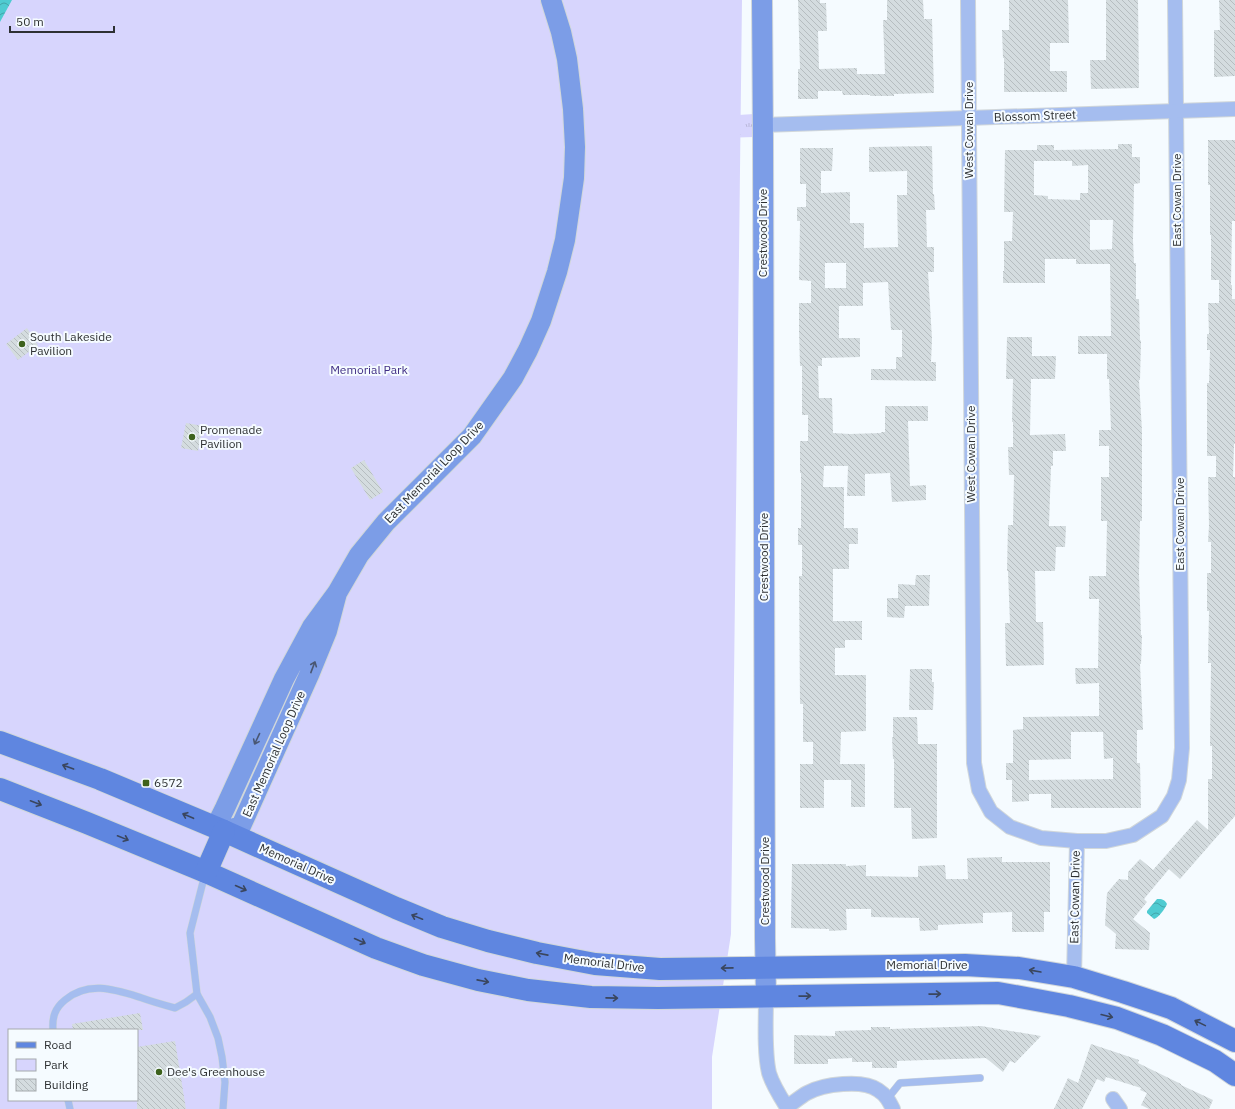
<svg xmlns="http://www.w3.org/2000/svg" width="1235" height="1109" viewBox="0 0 1235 1109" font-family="'IBM Plex Sans',sans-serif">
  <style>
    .grass { fill: url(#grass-tufts) }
    .park { fill: #d7d5fd; fill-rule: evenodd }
    .water { fill: url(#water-waves) }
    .building { fill: url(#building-back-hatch); fill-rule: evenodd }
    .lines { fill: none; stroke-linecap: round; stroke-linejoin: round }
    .lane-casing { stroke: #d1d7da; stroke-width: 8 }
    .street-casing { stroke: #d1d7da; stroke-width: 16 }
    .secondary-casing { stroke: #d1d7da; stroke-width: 22 }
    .primary-casing { stroke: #d1d7da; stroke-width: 24 }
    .lane { stroke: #a5bdef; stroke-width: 7 }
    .street { stroke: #a5bdef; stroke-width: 14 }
    .secondary { stroke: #7c9de7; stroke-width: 20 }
    .primary { stroke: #5f86e0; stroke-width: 22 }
    .oneway { stroke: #495772 }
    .oneway2 { stroke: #3a465e }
    .poi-dot { fill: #3d621c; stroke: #f5fbff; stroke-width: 1.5 }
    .labels { text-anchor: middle; stroke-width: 4; stroke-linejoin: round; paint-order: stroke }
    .street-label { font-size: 12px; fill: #2e3133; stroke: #f5fbff }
    .poi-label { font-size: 12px; fill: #2e3133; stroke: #f5fbff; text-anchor: start }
    .park-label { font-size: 12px; fill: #402e85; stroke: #f5fbff }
  </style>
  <defs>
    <pattern id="grass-tufts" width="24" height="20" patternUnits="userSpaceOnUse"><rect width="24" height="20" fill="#d7d5fd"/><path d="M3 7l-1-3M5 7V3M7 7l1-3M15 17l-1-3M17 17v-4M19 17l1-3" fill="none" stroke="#b9b7d9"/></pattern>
    <pattern id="water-waves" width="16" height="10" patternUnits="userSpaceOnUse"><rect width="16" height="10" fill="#4fcbd1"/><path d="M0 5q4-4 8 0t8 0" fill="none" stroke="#42a5aa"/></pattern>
    <pattern id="building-back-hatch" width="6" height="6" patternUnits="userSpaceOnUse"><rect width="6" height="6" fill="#d4dcdf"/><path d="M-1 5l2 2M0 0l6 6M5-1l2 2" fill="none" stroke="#b6bdc0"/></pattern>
  </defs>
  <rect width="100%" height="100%" fill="#f5fbff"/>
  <path class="grass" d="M 754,114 L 754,137 L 723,138 L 723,116 Z"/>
  <path class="park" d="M 0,0 L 742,0 L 731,934 L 712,1057 L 712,1109 L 0,1109 ZM 9,1030 L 137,1030 L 137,1100 L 9,1100 Z"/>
  <g class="water">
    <path d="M 0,0 L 12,0 L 0,22 Z"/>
    <path d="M 1157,899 C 1162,899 1164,899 1167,904 C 1165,909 1158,918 1154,919 L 1147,913 L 1147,911 Z"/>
  </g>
  <g class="building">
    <path d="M 798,0 L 820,0 L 820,3 L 826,3 L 827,31 L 818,31 L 819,69 L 857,68 L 857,74 L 885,74 L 883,20 L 887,20 L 887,0 L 923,0 L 924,19 L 932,19 L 934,93 L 894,94 L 894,96 L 870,96 L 870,95 L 843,95 L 842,91 L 818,91 L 818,99 L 798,99 L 798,69 L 800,69 Z"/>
    <path d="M 1009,0 L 1068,0 L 1069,43 L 1050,43 L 1050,71 L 1067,71 L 1067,92 L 1004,92 L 1004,58 L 1003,58 L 1002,30 L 1009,30 Z"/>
    <path d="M 1106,0 L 1138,0 L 1139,88 L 1091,89 L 1090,60 L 1106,60 Z"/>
    <path d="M 1219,0 L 1235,0 L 1235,76 L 1214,77 L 1214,30 L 1220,30 Z"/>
    <path d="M 1208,140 L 1235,140 L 1235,221 L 1232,221 L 1231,285 L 1232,285 L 1232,299 L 1235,299 L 1235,444 L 1234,444 L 1233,477 L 1235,477 L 1235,816 L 1180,879 L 1169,869 L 1144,899 L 1147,902 L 1133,919 L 1150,933 L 1149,950 L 1115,949 L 1116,934 L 1105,925 L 1107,893 L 1119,879 L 1128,880 L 1128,872 L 1140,859 L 1153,870 L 1197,820 L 1208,830 L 1208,779 L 1212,779 L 1212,746 L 1210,746 L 1211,663 L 1208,663 L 1209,611 L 1207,611 L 1207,573 L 1211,573 L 1211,542 L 1208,542 L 1209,526 L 1208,477 L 1216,477 L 1216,456 L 1207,456 L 1207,383 L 1209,383 L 1210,350 L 1207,350 L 1207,334 L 1209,334 L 1208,303 L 1219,303 L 1219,280 L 1211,280 L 1211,235 L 1210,235 L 1210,185 L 1208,185 Z"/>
    <path d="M 1118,144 L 1132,144 L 1132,157 L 1140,157 L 1140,183 L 1134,184 L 1133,240 L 1134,263 L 1136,263 L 1136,299 L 1139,299 L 1140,340 L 1141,341 L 1140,380 L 1139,380 L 1142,431 L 1142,521 L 1140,521 L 1139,575 L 1141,635 L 1142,635 L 1141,664 L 1140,664 L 1143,730 L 1137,730 L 1137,763 L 1140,763 L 1141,808 L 1051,808 L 1051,794 L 1029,794 L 1029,801 L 1012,802 L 1012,780 L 1006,780 L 1006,763 L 1013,763 L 1013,730 L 1023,729 L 1023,717 L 1099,716 L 1099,683 L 1076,684 L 1075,668 L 1098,668 L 1099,599 L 1089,599 L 1089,576 L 1106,576 L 1107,521 L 1101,521 L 1101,477 L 1109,477 L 1109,446 L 1099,446 L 1099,430 L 1111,430 L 1109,379 L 1107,379 L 1107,354 L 1078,354 L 1078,336 L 1111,336 L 1110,264 L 1076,264 L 1076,259 L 1045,259 L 1045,283 L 1003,283 L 1003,271 L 1004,271 L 1004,241 L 1012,241 L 1013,212 L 1004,212 L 1005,150 L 1037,150 L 1037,145 L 1054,145 L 1054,150 L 1118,149 ZM 1034,161 L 1072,161 L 1072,166 L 1088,165 L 1088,193 L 1080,193 L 1080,200 L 1048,199 L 1048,196 L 1034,195 ZM 1090,220 L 1113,220 L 1112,249 L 1090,250 ZM 1071,732 L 1103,732 L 1104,759 L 1113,758 L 1113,779 L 1029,780 L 1029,760 L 1071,759 Z"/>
    <path d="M 932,146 L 933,194 L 934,194 L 935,210 L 926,210 L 927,247 L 934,247 L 934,272 L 928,272 L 932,339 L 931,362 L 936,362 L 936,381 L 871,380 L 871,369 L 896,369 L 896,357 L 902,357 L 902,330 L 891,330 L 888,282 L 863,283 L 863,306 L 839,306 L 839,338 L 860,338 L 860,357 L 822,358 L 822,366 L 818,366 L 819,398 L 832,398 L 833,433 L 850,434 L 881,433 L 881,432 L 885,432 L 885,406 L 928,406 L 928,421 L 908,421 L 910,486 L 926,485 L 926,500 L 892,502 L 890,473 L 865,474 L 865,496 L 847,496 L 848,466 L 824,466 L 823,487 L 844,487 L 844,528 L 858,528 L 858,544 L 849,544 L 849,569 L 833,569 L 833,621 L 862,621 L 862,640 L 845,640 L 845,648 L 835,648 L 835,675 L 866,675 L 866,731 L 841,732 L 840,764 L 865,764 L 865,807 L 851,807 L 851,780 L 824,780 L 824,808 L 800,808 L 800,764 L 813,764 L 813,742 L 803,742 L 803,704 L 800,704 L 799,576 L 802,576 L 802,545 L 798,545 L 798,528 L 801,528 L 801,473 L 800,473 L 800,441 L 808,441 L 808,415 L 802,415 L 802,366 L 800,366 L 799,331 L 799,303 L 811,303 L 811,281 L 799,280 L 800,221 L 797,221 L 797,207 L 806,207 L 806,184 L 800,184 L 800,148 L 833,148 L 832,171 L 821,171 L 821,193 L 850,192 L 850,223 L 864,223 L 864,248 L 898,247 L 897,195 L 907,195 L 907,171 L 869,172 L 869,147 ZM 825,263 L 846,263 L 846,288 L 825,288 Z"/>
    <path d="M 27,328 L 38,345 L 18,360 L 6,344 Z"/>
    <path d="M 1007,337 L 1032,337 L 1032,356 L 1056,356 L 1055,379 L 1031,379 L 1030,435 L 1065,434 L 1066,451 L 1053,451 L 1053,466 L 1051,466 L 1049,526 L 1066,526 L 1065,547 L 1056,547 L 1055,571 L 1035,571 L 1036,622 L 1043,622 L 1044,665 L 1006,666 L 1005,623 L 1010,623 L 1008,571 L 1007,571 L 1008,525 L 1013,525 L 1014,475 L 1009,475 L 1008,447 L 1013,447 L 1013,422 L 1012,422 L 1013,379 L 1006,379 Z"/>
    <path d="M 186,423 L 203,426 L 198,451 L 181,448 Z"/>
    <path d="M 364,460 L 383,492 L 370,500 L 351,468 Z"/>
    <path d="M 916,575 L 930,575 L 929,606 L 905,606 L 904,618 L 887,617 L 887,598 L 898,598 L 898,584 L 915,585 Z"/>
    <path d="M 910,669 L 932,669 L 932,682 L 934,682 L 933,710 L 909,710 Z"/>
    <path d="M 893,717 L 917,717 L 918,744 L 937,744 L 937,838 L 912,839 L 911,808 L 894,808 L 894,759 L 893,759 L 892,737 L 893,737 Z"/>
    <path d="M 1002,857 L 1002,862 L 1050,862 L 1050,912 L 1044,912 L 1044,932 L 1012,932 L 1012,912 L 983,913 L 983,923 L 938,925 L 938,930 L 920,931 L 919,918 L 871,917 L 871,909 L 846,909 L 847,930 L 829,931 L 829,929 L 791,928 L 792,864 L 846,864 L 846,866 L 866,865 L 866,876 L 918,877 L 918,866 L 945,865 L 946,879 L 968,879 L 967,858 Z"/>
    <path d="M 140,1013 L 143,1030 L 73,1030 L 72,1024 Z"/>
    <path d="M 981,1026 L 1041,1036 L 1015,1063 L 1010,1061 L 1003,1072 L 986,1058 L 897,1061 L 897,1068 L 872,1068 L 872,1062 L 852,1062 L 852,1058 L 828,1059 L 828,1064 L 794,1064 L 794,1035 L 835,1036 L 835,1031 L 871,1030 L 871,1027 L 890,1027 L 890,1029 Z"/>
    <path d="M 175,1041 L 186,1109 L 137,1109 L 137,1047 Z"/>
    <path d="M 1091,1044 L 1139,1060 L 1138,1063 L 1181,1084 L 1181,1085 L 1213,1100 L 1209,1109 L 1149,1109 L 1141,1105 L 1147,1093 L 1140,1090 L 1141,1088 L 1106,1077 L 1104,1082 L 1097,1079 L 1082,1109 L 1054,1109 L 1068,1078 L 1078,1083 Z"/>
  </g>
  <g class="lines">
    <g class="lane-casing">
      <g id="lane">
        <path d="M 205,874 L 190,933 L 197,994 L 210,1017 L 218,1038 L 222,1057 L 225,1082 L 223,1109"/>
        <path d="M 53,1030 C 52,1017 55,1008 65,1000 C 89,980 116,990 142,998 C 153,1002 164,1005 175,1008 L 186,1002 L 197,994"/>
        <path d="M 888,1098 L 900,1083 L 980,1078"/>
        <path d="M 68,1100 L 70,1109"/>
      </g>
    </g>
    <g class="street-casing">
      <g id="street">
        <path d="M 968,0 L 974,763 L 979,790 L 991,812 L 1010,827 L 1041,838 L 1077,841 L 1106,841 L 1133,835 L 1162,816 L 1174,796 L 1179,780 L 1182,748 L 1175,0"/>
        <path d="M 763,125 L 1235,109"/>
        <path d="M 1074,977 L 1077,841"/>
        <path d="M 766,996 C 766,1020 764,1052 769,1073 C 773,1086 781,1098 788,1109"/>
        <path d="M 1113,1099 L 1120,1109"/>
        <path d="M 787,1107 C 793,1103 800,1097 807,1093 C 823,1084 863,1079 878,1090 C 886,1095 889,1101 893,1109"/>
      </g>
    </g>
    <g class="secondary-casing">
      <g id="secondary">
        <path d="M 762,0 L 763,139 L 765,938 L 766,996"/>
        <path d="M 337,593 L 327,631 L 309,675 L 241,826 L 224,831 L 220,818 L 225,808 L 284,679 L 312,627 L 337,593 L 359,555 L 386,522 L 472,436 L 513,378 L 528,350 L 541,321 L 557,272 L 565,240 L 574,178 L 575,147 L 573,109 L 567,59 L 561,32 L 551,0"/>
      </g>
    </g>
    <g class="primary-casing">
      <g id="primary">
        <path d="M 0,742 L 100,779 L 224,831 L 396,908 L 442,927 L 488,941 L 537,953 L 595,964 L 660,969 L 965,965 L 1019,968 L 1074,977 L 1123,992 L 1171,1008 L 1235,1041"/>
        <path d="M 0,789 L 87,823 L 206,872 L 376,948 L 423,965 L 478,980 L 528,990 L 591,997 L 658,998 L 998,993 L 1069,1006 L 1117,1018 L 1162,1035 L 1215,1061 L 1235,1075"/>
        <path d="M 206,872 L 224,831"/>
      </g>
    </g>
    <use href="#lane" class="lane"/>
    <use href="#street" class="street"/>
    <use href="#secondary" class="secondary"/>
    <use href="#primary" class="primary"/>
  </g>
  <defs><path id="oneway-shaft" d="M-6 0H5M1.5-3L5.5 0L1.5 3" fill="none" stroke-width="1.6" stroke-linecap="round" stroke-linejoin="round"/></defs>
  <g class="oneway">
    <use href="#oneway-shaft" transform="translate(313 667) rotate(-69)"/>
    <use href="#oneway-shaft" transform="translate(257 739) rotate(115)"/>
  </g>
  <g class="oneway2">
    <use href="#oneway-shaft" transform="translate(68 767) rotate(-160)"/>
    <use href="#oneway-shaft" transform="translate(36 803) rotate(21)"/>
    <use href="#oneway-shaft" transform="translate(188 816) rotate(-157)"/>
    <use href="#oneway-shaft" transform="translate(123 838) rotate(22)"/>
    <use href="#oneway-shaft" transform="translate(241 888) rotate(24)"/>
    <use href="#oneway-shaft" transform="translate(417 917) rotate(-158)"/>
    <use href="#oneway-shaft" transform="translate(360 941) rotate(24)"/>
    <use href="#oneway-shaft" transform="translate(542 954) rotate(-169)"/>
    <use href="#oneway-shaft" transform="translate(727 968) rotate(179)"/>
    <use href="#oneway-shaft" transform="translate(1035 971) rotate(-170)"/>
    <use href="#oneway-shaft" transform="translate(483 981) rotate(11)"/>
    <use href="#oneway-shaft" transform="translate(935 994) rotate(-1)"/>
    <use href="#oneway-shaft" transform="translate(805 996) rotate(-1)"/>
    <use href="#oneway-shaft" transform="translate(612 998) rotate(1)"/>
    <use href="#oneway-shaft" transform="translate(1107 1016) rotate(14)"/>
    <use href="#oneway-shaft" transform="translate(1200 1023) rotate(-154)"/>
  </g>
  <g class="poi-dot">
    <circle cx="22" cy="344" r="4"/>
    <circle cx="192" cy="437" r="4"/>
    <rect x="142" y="779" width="8" height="8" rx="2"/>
    <circle cx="159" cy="1072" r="4"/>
  </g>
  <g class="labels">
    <g class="street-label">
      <text transform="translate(1035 116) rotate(-2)" y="4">Blossom Street</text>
      <text transform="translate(969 130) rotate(-90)" y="4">West Cowan Drive</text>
      <text transform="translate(1177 200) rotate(-90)" y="4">East Cowan Drive</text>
      <text transform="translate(763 233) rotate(-90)" y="4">Crestwood Drive</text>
      <text transform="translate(971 454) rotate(-90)" y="4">West Cowan Drive</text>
      <text transform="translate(434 472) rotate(-46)" y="4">East Memorial Loop Drive</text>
      <text transform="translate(1180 524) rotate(-90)" y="4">East Cowan Drive</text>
      <text transform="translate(764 557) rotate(-90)" y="4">Crestwood Drive</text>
      <text transform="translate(274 754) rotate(-66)" y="4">East Memorial Loop Drive</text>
      <text transform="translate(297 864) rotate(24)" y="4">Memorial Drive</text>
      <text transform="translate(765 881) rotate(-90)" y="4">Crestwood Drive</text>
      <text transform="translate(1075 897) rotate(-89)" y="4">East Cowan Drive</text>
      <text transform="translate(604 963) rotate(7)" y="4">Memorial Drive</text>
      <text x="927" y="969">Memorial Drive</text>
    </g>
    <g class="poi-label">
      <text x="30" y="341">South Lakeside<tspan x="30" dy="14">Pavilion</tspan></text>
      <text x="200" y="434">Promenade<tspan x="200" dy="14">Pavilion</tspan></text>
      <text x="154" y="787">6572</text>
      <text x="167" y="1076">Dee's Greenhouse</text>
    </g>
    <g class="park-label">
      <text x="369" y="374">Memorial Park</text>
    </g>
  </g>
  <rect x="8" y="1029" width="130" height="72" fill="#f5fbff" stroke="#a5aaad"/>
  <rect x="16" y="1042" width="20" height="6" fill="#5f86e0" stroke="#a5aaad"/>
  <text x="44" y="1049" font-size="12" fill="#2e3133">Road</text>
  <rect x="16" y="1059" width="20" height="12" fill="#d7d5fd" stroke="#a5aaad"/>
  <text x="44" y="1069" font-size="12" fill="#2e3133">Park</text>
  <rect x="16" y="1079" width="20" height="12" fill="url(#building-back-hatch)" stroke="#a5aaad"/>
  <text x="44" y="1089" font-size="12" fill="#2e3133">Building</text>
  <path d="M10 26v6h104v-6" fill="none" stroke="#2e3133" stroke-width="2"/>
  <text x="16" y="26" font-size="12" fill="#2e3133" stroke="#f5fbff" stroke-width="3" paint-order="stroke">50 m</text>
</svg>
